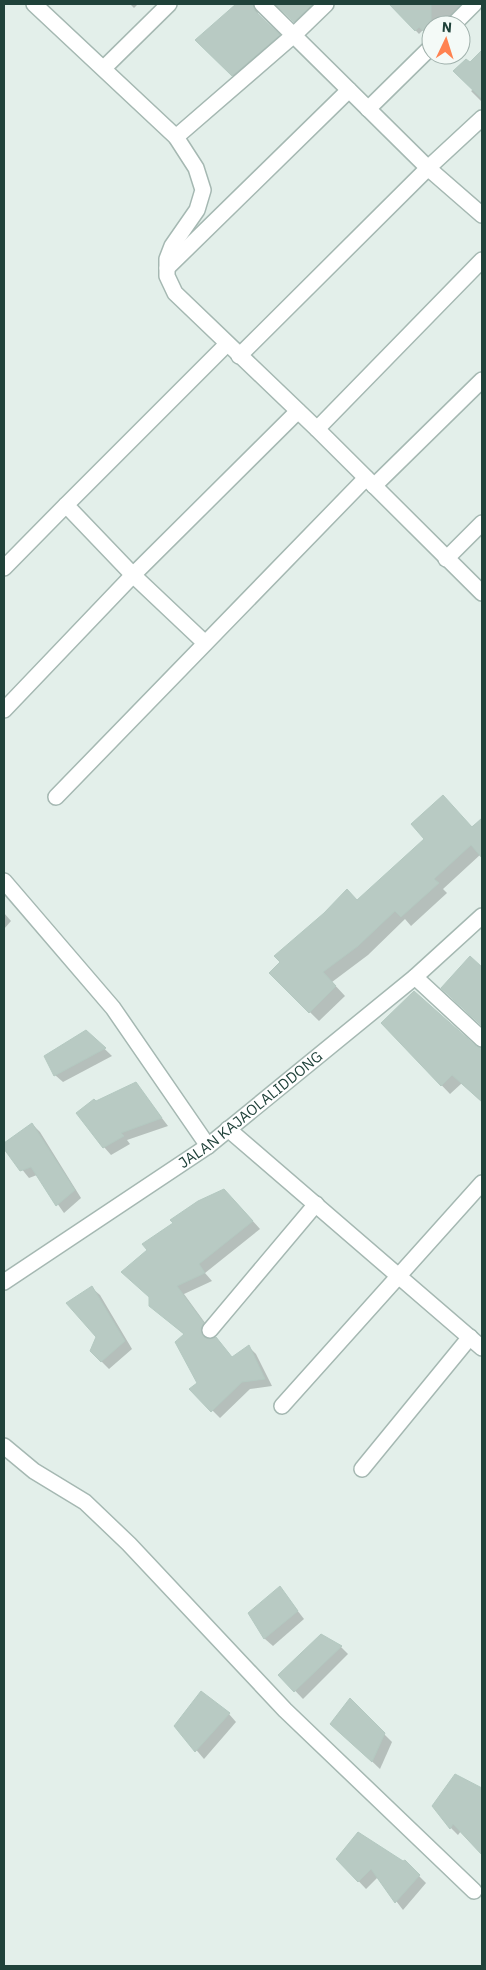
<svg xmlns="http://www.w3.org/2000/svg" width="486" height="1970" viewBox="0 0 486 1970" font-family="'IBM Plex Sans',sans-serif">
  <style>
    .shadow { fill: #0003 }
    .building { fill: #b8cac3; stroke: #b4c9c1 }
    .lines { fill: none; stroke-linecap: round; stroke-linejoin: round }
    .minor-casing { stroke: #a5b8b2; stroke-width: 18 }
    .minor { stroke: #fff; stroke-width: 15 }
    .labels { text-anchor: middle; stroke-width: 5; stroke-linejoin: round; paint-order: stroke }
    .street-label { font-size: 15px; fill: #20423a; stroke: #f4faf7 }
  </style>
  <rect width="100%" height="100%" fill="#e3efea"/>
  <g class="shadow">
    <path d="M 130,4 L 138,4 L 134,8 Z"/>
    <path d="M 238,4 L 257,4 L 258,15 L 282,39 L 236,79 L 196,40 Z"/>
    <path d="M 277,4 L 321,4 L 298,25 Z"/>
    <path d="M 390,4 L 468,4 L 448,25 L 431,25 L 431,38 L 423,30 L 419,34 Z"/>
    <path d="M 482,50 L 482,102 L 471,91 L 474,89 L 469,63 Z"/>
    <path d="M 480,821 L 482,823 L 482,856 L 481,854 L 443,889 L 447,893 L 411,926 L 405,919 L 368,955 L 332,982 L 345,996 L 319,1021 L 270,973 L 357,901 Z"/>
    <path d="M 4,913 L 11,921 L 4,929 Z"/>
    <path d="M 470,958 L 482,969 L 482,1026 L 452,997 Z"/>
    <path d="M 382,1023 L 473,1045 L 482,1054 L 478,1059 L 482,1063 L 477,1068 L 482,1073 L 482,1102 L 462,1083 L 450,1094 Z"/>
    <path d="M 86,1031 L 112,1056 L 63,1082 L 55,1075 Z"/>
    <path d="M 136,1084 L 168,1126 L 127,1140 L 130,1144 L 111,1155 L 104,1147 L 96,1102 Z"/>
    <path d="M 32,1124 L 40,1132 L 81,1198 L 64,1213 L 37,1175 L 29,1178 L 4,1147 L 4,1144 Z"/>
    <path d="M 232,1198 L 260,1229 L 205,1273 L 212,1281 L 184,1294 L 211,1331 L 208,1337 L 209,1341 L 233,1358 L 249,1347 L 256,1354 L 272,1386 L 250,1389 L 220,1418 L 191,1389 L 198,1384 L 185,1335 L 150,1305 Z"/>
    <path d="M 92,1288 L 100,1295 L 132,1349 L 109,1369 L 91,1351 L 97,1336 Z"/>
    <path d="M 280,1588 L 304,1619 L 273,1646 L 265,1639 L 250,1613 Z"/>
    <path d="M 321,1636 L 341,1647 L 348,1654 L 303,1699 L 280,1675 Z"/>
    <path d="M 350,1700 L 392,1742 L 380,1769 L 340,1731 Z"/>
    <path d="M 229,1714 L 236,1722 L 204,1759 L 176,1726 Z"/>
    <path d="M 455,1775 L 482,1789 L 482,1853 L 461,1831 L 458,1835 L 451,1828 Z"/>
    <path d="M 337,1858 L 405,1862 L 426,1883 L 403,1910 L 378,1877 L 366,1889 Z"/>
  </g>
  <g class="building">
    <path d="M 236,4 L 253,4 L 255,11 L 280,35 L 232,76 L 195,40 Z"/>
    <path d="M 275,4 L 313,4 L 294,22 Z"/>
    <path d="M 389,4 L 431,4 L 431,38 L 419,27 L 415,31 Z"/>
    <path d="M 482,50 L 482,99 L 453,71 L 466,59 L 470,62 Z"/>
    <path d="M 443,795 L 472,827 L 482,818 L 482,858 L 471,845 L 434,879 L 439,883 L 401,917 L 395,911 L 358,946 L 323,972 L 336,986 L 309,1013 L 269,973 L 280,962 L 274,956 L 324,913 L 347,889 L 357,900 L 424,839 L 411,824 Z"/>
    <path d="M 470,956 L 482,967 L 482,1026 L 441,988 Z"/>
    <path d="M 414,991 L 476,1046 L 482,1048 L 482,1102 L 452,1075 L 441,1086 L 381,1023 Z"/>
    <path d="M 86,1030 L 106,1048 L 54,1076 L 44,1056 Z"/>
    <path d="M 136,1082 L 162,1118 L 121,1133 L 124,1136 L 103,1148 L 76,1113 L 94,1099 L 96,1101 Z"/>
    <path d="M 32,1123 L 75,1190 L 56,1206 L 31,1167 L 20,1171 L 4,1149 L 4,1143 Z"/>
    <path d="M 224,1189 L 253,1221 L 199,1264 L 205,1273 L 177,1286 L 204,1323 L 201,1329 L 204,1337 L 209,1339 L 216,1337 L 232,1357 L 249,1345 L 265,1379 L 242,1382 L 211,1412 L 189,1389 L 197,1383 L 175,1342 L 184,1334 L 149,1306 L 149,1297 L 121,1272 L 147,1250 L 142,1244 L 173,1223 L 170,1220 L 198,1201 Z"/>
    <path d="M 92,1286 L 125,1341 L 101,1362 L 90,1351 L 96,1337 L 66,1303 Z"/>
    <path d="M 280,1586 L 298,1611 L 264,1639 L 248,1613 Z"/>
    <path d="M 321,1634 L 342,1646 L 294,1692 L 278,1675 Z"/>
    <path d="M 201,1691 L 230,1713 L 195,1752 L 174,1726 Z"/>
    <path d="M 350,1698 L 385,1733 L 372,1762 L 330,1724 Z"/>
    <path d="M 455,1774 L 482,1788 L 482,1855 L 453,1824 L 450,1829 L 432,1806 Z"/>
    <path d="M 358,1832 L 403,1861 L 405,1860 L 420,1875 L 395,1903 L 371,1869 L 358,1882 L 336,1859 Z"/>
  </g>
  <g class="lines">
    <g class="minor-casing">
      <g id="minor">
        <path d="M 34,4 L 176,137 L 196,168 L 203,190 L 197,210 L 172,246 L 167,259 L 167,276 L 175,293 L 317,429 L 482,593"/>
        <path d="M 262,4 L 428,168 L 482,118"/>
        <path d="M 453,25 L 474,4"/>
        <path d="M 104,68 L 169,4"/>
        <path d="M 368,109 L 431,47"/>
        <path d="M 176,137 L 295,34 L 326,4"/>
        <path d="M 167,268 L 349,90"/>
        <path d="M 227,344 L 66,505 L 133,575 L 298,411"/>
        <path d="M 239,356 L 428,168 L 482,215"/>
        <path d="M 317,429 L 482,260"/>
        <path d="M 374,486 L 482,380"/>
        <path d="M 446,559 L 482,523"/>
        <path d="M 4,568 L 66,505"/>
        <path d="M 4,710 L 133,575 L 205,643"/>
        <path d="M 56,797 L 366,478"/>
        <path d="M 4,881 L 113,1008 L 208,1146"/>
        <path d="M 415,977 L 482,1039"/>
        <path d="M 228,1129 L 482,1348"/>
        <path id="s1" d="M 4,1282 L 208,1146 L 415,977 L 482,916"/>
        <path d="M 210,1330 L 316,1204"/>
        <path d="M 282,1406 L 482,1183"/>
        <path d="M 4,1446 L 34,1471 L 85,1502 L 129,1544 L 285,1710 L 474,1891"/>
        <path d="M 362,1469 L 470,1337"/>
      </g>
    </g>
    <use href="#minor" class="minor"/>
  </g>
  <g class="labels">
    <g class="street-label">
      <text dy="5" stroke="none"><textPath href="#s1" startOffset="301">JALAN KAJAOLALIDDONG</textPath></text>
    </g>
  </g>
  <rect width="486" height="1970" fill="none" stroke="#20423a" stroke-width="10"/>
  <g transform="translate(446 40) rotate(4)"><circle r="24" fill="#f4faf7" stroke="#9fb0ab"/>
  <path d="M0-4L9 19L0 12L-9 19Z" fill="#ff8250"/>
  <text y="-8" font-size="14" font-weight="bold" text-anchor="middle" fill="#20423a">N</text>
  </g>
</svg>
